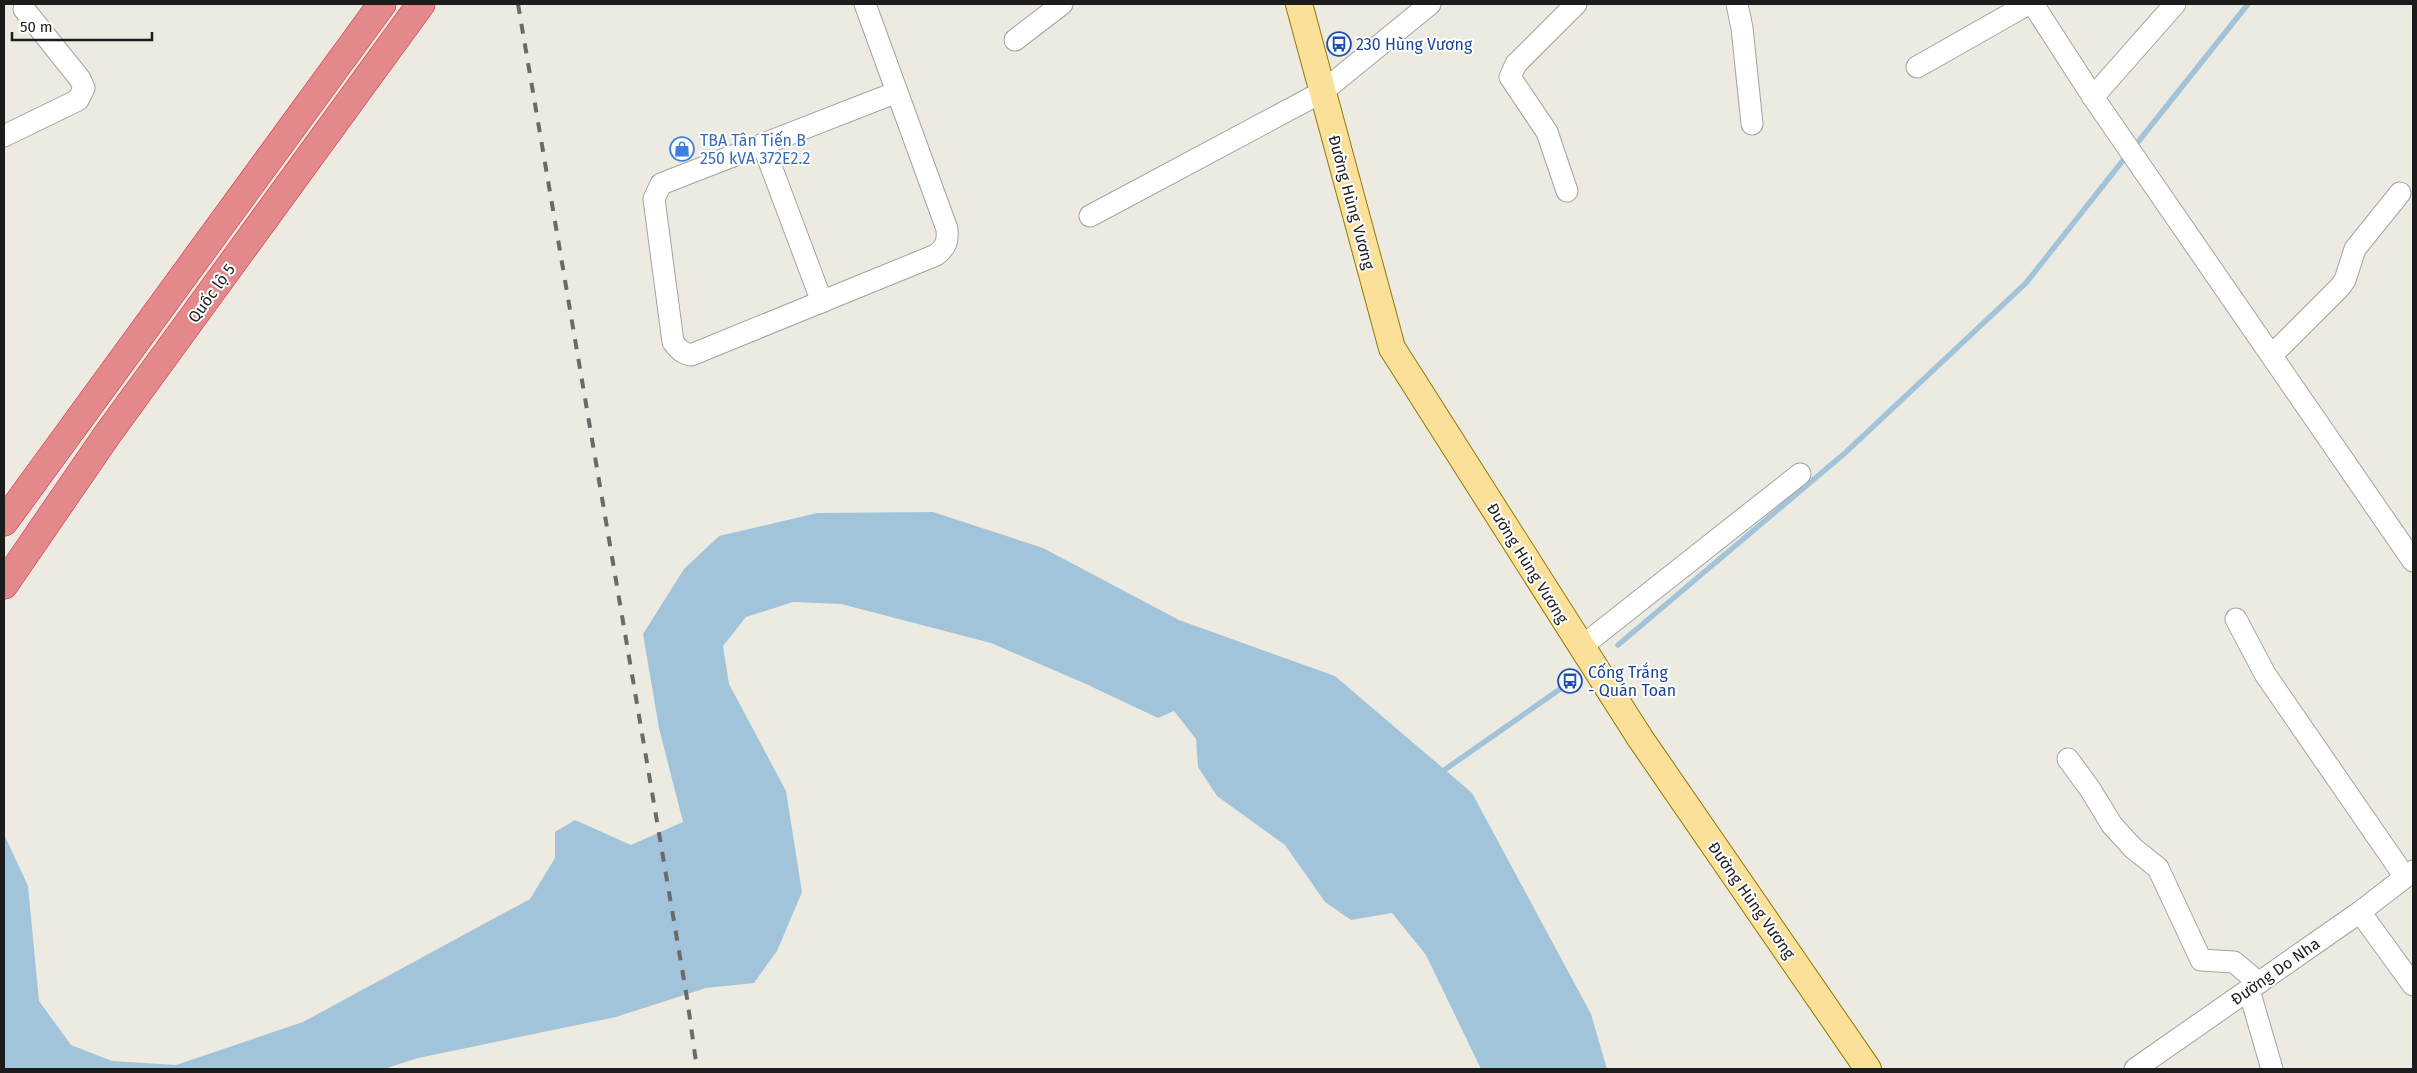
<svg xmlns="http://www.w3.org/2000/svg" width="2417" height="1073" viewBox="0 0 2417 1073" font-family="'Fira Sans',sans-serif">
  <style>
    .water { fill: #a2c4db }
    .lines { fill: none; stroke-linecap: round; stroke-linejoin: round }
    .stream { stroke: #a2c4db; stroke-width: 5.5 }
    .minor-casing { stroke: #a3a3a3; stroke-width: 23 }
    .major-casing { stroke: #917902; stroke-width: 28 }
    .highway-casing { stroke: #d32645; stroke-width: 29 }
    .minor { stroke: #fff; stroke-width: 21 }
    .major { stroke: #fae099; stroke-width: 26 }
    .highway { stroke: #e4898b; stroke-width: 28 }
    .rail { stroke: #6a6a6a; stroke-width: 4; stroke-dasharray: 10 10; stroke-linecap: butt }
    .labels { text-anchor: middle; stroke-width: 4; stroke-linejoin: round; paint-order: stroke }
    .transit-label { font-size: 16px; fill: #164399; stroke: #fff; text-anchor: start }
    .shop-label { font-size: 16px; fill: #366cbe; stroke: #fff; text-anchor: start }
    .street-label { font-size: 16px; fill: #1c1c1c; stroke: #fff }
  </style>
  <rect width="100%" height="100%" fill="#edebe1"/>
  <path class="water" d="M 933,512 L 1043,548 L 1179,620 L 1335,676 L 1472,793 L 1591,1014 L 1607,1069 L 1481,1069 L 1426,955 L 1392,913 L 1351,920 L 1325,902 L 1285,845 L 1217,796 L 1198,767 L 1196,739 L 1174,711 L 1158,718 L 1086,684 L 991,643 L 841,604 L 793,602 L 746,617 L 723,646 L 729,684 L 786,791 L 802,892 L 777,951 L 754,983 L 706,988 L 616,1017 L 418,1058 L 384,1069 L 4,1069 L 4,834 L 28,886 L 39,1001 L 71,1045 L 112,1061 L 176,1065 L 303,1022 L 530,899 L 555,858 L 555,832 L 575,820 L 631,845 L 683,822 L 659,728 L 643,634 L 684,569 L 719,536 L 817,513 Z"/>
  <g class="lines">
    <g class="stream">
      <path d="M 2134,147 L 2248,4"/>
      <path d="M 1618,645 L 1845,453 L 2026,283 L 2128,154"/>
      <path d="M 1440,773 L 1563,687"/>
    </g>
    <g class="minor-casing">
      <g id="minor">
        <path d="M 865,4 L 947,229 C 948,242 946,247 936,255 L 691,355 C 682,353 678,349 673,342 L 654,199 L 661,184 L 897,92"/>
        <path d="M 1737,4 L 1742,28 L 1752,124"/>
        <path d="M 2033,4 L 2093,97 L 2413,561"/>
        <path d="M 1015,40 L 1062,4"/>
        <path d="M 1917,67 L 2028,4"/>
        <path d="M 2093,97 L 2175,4"/>
        <path d="M 4,136 L 78,100 L 84,88 L 80,79 L 24,9"/>
        <path d="M 763,145 L 822,302"/>
        <path d="M 1567,191 L 1547,132 L 1510,77 L 1516,64 L 1576,4"/>
        <path d="M 1090,216 L 1322,92 L 1430,4"/>
        <path d="M 2272,355 L 2340,287 L 2345,280 L 2355,249 L 2400,193"/>
        <path d="M 2236,619 L 2265,674 L 2405,877"/>
        <path d="M 1581,647 L 1800,474"/>
        <path d="M 2068,759 L 2090,789 L 2112,825 L 2133,848 L 2158,868 L 2201,960 L 2234,962 L 2259,983"/>
        <path d="M 2360,912 L 2413,985"/>
        <path d="M 2249,990 L 2272,1069"/>
        <path d="M 2135,1069 L 2360,912 L 2413,871"/>
      </g>
    </g>
    <g class="major-casing">
      <path id="major" d="M 1299,4 L 1392,348 L 1640,738 L 1868,1069"/>
    </g>
    <g class="highway-casing">
      <g id="highway">
        <path d="M 4,522 L 382,4"/>
        <path d="M 4,585 L 107,435 L 421,4"/>
      </g>
    </g>
    <use href="#minor" class="minor"/>
    <use href="#major" class="major"/>
    <use href="#highway" class="highway"/>
    <path class="rail" d="M 518,4 L 687,998 L 697,1069"/>
  </g>
  <defs>
    <g id="bus-ring" transform="scale(1.25)"><circle r="9.5" fill="#fff" stroke="#1a4fb4" stroke-width="1.5"/><path d="M-5-6H5V4H4V6H2V4H-2V6H-4V4H-5ZM-3.5-4V0h7V-4ZM-3.5 1.2v1.5H-2V1.2ZM2 1.2v1.5H3.5V1.2Z" fill="#1a4fb4"/></g>
    <g id="shop-ring" transform="scale(1.25)"><circle r="9.5" fill="#fff" stroke="#3f7fe0" stroke-width="1.5"/><path d="M-5-2.5h2.3a2.7 3.5 0 0 1 5.4 0H5L5.5 6h-11ZM-1.5-2.5h3a1.5 2.3 0 0 0-3 0Z" fill="#3f7fe0"/></g>
  </defs>
  <g fill-rule="evenodd">
    <use href="#bus-ring" x="1339" y="44"/>
    <use href="#shop-ring" x="682" y="149"/>
    <use href="#bus-ring" x="1570" y="681"/>
  </g>
  <g class="labels">
    <g class="transit-label">
      <text x="1356" y="50">230 Hùng Vương</text>
      <text x="1588" y="678">Cống Trắng<tspan x="1588" dy="18">- Quán Toan</tspan></text>
    </g>
    <g class="shop-label">
      <text x="700" y="146">TBA Tân Tiến B<tspan x="700" dy="18">250 kVA 372E2.2</tspan></text>
    </g>
    <g class="street-label">
      <text transform="translate(1352 202) rotate(75)" y="6">Đường Hùng Vương</text>
      <text transform="translate(211 293) rotate(-54)" y="6">Quốc lộ 5</text>
      <text transform="translate(1528 563) rotate(58)" y="6">Đường Hùng Vương</text>
      <text transform="translate(1752 900) rotate(55)" y="6">Đường Hùng Vương</text>
      <text transform="translate(2275 971) rotate(-35)" y="6">Đường Do Nha</text>
    </g>
  </g>
  <rect width="2417" height="1073" fill="none" stroke="#1c1c1c" stroke-width="10"/>
  <path d="M12 32v8h140v-8" fill="none" stroke="#1c1c1c" stroke-width="2.5"/>
  <text x="20" y="32" font-size="15" fill="#1c1c1c" stroke="#ffffff" stroke-width="4" paint-order="stroke">50 m</text>
</svg>
